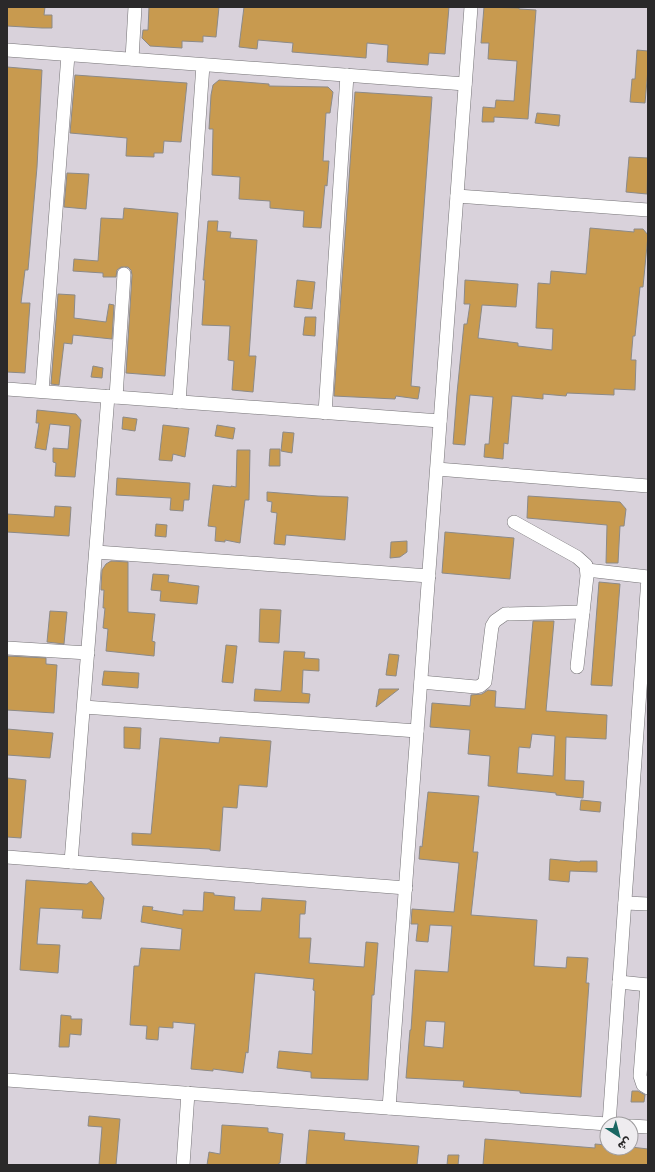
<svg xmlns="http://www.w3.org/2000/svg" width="655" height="1172" viewBox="0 0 655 1172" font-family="Rubik,'Noto Naskh Arabic',sans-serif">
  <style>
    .built { fill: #d9d2db; fill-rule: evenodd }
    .building { fill: #c89a4f; stroke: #8c8a88; fill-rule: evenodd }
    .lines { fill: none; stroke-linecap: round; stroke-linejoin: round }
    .minor-casing { stroke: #757376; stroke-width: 14 }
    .minor { stroke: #fff; stroke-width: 13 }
  </style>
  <rect width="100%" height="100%" fill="#e1dfe1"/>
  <path class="built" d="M 7,7 L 648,7 L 648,1165 L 7,1165 ZM 607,1124 L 631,1124 L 631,1148 L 607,1148 Z"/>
  <g class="building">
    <path d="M 7,7 L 45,7 L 44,15 L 52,15 L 52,28 L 42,28 L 7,26 Z"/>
    <path d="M 149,7 L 219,7 L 216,37 L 203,36 L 203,42 L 182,41 L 182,48 L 150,46 L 142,38 L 143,30 L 148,30 Z"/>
    <path d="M 244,7 L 449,7 L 445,54 L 429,53 L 428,65 L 387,62 L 388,45 L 367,43 L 366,58 L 292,52 L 293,43 L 258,40 L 257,49 L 239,47 Z"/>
    <path d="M 484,7 L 519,8 L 519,9 L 536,10 L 528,119 L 494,117 L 494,122 L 482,122 L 483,107 L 495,108 L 496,100 L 514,101 L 517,61 L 488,59 L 489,43 L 481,43 Z"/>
    <path d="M 637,50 L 648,51 L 648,69 L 645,103 L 630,102 L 632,79 L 635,79 Z"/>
    <path d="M 7,67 L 42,70 L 37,167 L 28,270 L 25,270 L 21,303 L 30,303 L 25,373 L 7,372 Z"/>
    <path d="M 75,75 L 187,83 L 181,142 L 164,141 L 163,153 L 154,153 L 154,157 L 126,156 L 127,138 L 70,133 Z"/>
    <path d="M 219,80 L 269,84 L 269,86 L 328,87 L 333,92 L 330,113 L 326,113 L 323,161 L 329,161 L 327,186 L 325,185 L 321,228 L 303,227 L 304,211 L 270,208 L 270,201 L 239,199 L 240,177 L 212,175 L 213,129 L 209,129 L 211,95 L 213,85 Z"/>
    <path d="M 355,92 L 432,97 L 411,386 L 420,387 L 418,399 L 396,396 L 395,399 L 334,396 Z"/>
    <path d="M 537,113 L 560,115 L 559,126 L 535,123 Z"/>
    <path d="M 629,157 L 648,158 L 647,194 L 626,192 Z"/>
    <path d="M 67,173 L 89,174 L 86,209 L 64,207 Z"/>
    <path d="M 124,208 L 178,213 L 165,376 L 126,373 L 132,275 L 131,270 L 128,267 L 121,267 L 117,270 L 116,277 L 103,277 L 103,273 L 73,271 L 74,259 L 98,261 L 101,218 L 123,219 Z"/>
    <path d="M 208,221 L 218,221 L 217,231 L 231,232 L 230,238 L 257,240 L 249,356 L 256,356 L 253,392 L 232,390 L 234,361 L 228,360 L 230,326 L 202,325 L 205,280 L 203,280 Z"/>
    <path d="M 590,228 L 634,232 L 634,229 L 643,229 L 648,235 L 643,287 L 640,287 L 635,336 L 633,336 L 631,360 L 636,360 L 635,390 L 614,389 L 614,395 L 567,393 L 566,396 L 543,394 L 543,399 L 512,396 L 508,444 L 504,443 L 503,459 L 484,457 L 485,444 L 489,444 L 493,397 L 470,395 L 465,445 L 453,444 L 457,393 L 464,324 L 467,324 L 470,304 L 464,304 L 465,280 L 518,284 L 516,307 L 482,305 L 478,338 L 518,343 L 518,346 L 552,350 L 553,329 L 536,328 L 538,283 L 550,284 L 551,271 L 586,274 Z"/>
    <path d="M 297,280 L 315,282 L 312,309 L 294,307 Z"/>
    <path d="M 58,294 L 75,295 L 74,318 L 106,322 L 109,304 L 114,305 L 112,339 L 73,335 L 72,344 L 64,343 L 59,385 L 51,384 Z"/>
    <path d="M 305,317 L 316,317 L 315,336 L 303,335 Z"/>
    <path d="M 93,366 L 103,368 L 102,378 L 91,377 Z"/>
    <path d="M 37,410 L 76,414 L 81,420 L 75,477 L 55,476 L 56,463 L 53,462 L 53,448 L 68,449 L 70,426 L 50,424 L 46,450 L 35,448 L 39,423 L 36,423 Z"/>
    <path d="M 123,417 L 137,419 L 135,431 L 122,429 Z"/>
    <path d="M 163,425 L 189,428 L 185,457 L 173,454 L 172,461 L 159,460 Z"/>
    <path d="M 217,425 L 235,428 L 233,439 L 215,436 Z"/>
    <path d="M 283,432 L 294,433 L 292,453 L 281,451 Z"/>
    <path d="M 270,449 L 280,449 L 280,466 L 269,466 Z"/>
    <path d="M 237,450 L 250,450 L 249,500 L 245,500 L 240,543 L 225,540 L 225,542 L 215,541 L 216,527 L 208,526 L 213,485 L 231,487 L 231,486 L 236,487 Z"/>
    <path d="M 117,478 L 190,483 L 189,500 L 184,500 L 183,511 L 170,510 L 171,498 L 116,495 Z"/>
    <path d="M 267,492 L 318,496 L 348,497 L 345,540 L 286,535 L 285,545 L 274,544 L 277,513 L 271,512 L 272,502 L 267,501 Z"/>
    <path d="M 528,496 L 620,502 L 626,509 L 624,526 L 620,526 L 618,563 L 606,563 L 607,525 L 527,518 Z"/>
    <path d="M 55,506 L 71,507 L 69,536 L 7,532 L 7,514 L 54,517 Z"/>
    <path d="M 156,524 L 167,525 L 166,537 L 155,536 Z"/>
    <path d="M 445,532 L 514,538 L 510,579 L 442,573 Z"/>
    <path d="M 407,541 L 407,552 L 400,557 L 390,558 L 391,542 Z"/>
    <path d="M 111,561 L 128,562 L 128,612 L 155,614 L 152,641 L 155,642 L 154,656 L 106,651 L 108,629 L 103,628 L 105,608 L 103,608 L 104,590 L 101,590 L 101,586 L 102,570 L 106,564 Z"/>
    <path d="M 153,574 L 169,575 L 168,582 L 199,586 L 197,604 L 160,601 L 161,591 L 151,590 Z"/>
    <path d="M 599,582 L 620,584 L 612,686 L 591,685 Z"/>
    <path d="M 260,609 L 281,610 L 279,643 L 259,642 Z"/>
    <path d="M 50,611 L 67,612 L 64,644 L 47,642 Z"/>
    <path d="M 533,621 L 554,621 L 546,711 L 607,715 L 606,739 L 566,737 L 565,780 L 584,781 L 583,798 L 556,795 L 556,793 L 488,786 L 490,756 L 468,754 L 470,730 L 430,727 L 432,703 L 470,706 L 471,695 L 482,694 L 488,690 L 496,691 L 495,707 L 525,709 ZM 532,734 L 555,736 L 553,776 L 517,773 L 519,747 L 530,748 Z"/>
    <path d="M 226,645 L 237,646 L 233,683 L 222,682 Z"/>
    <path d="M 284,651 L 305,652 L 304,658 L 319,659 L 319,671 L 303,670 L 302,693 L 310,694 L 309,703 L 254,701 L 255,689 L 281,691 Z"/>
    <path d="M 389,654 L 399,655 L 396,676 L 386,675 Z"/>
    <path d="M 7,656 L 46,658 L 46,664 L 57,665 L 54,713 L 7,710 Z"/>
    <path d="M 104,671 L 139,673 L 138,688 L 102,685 Z"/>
    <path d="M 379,689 L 399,689 L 376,707 Z"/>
    <path d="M 124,727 L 141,728 L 140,749 L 124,748 Z"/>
    <path d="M 7,729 L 53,733 L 50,758 L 7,755 Z"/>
    <path d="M 220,737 L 271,741 L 267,787 L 239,785 L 237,808 L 223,807 L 220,851 L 210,850 L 210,849 L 132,845 L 132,833 L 151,834 L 160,738 L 219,743 Z"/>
    <path d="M 7,778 L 26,780 L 21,838 L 7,837 Z"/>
    <path d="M 428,792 L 479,796 L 473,852 L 478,852 L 471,915 L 537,920 L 534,966 L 566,968 L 567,957 L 588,958 L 586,983 L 589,983 L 581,1097 L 520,1093 L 520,1091 L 463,1087 L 464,1081 L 406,1078 L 410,1030 L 411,1030 L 415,970 L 448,972 L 452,926 L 430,925 L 428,942 L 416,941 L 418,924 L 411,924 L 412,909 L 454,912 L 459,863 L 419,859 L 420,846 L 422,847 ZM 426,1021 L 445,1022 L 443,1048 L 424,1046 Z"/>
    <path d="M 581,800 L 601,802 L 600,812 L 580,810 Z"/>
    <path d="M 550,859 L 580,862 L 580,861 L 597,861 L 597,872 L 570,871 L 569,882 L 549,880 Z"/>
    <path d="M 26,880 L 87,884 L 91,881 L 104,898 L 101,919 L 82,918 L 83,910 L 40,908 L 37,944 L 60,945 L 58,973 L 20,970 Z"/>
    <path d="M 204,892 L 214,893 L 214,895 L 235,897 L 234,910 L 261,911 L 262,898 L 306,901 L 305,914 L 300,914 L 299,938 L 311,938 L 309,963 L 364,967 L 366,942 L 378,943 L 374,995 L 372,995 L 368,1080 L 311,1078 L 311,1072 L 277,1068 L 279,1051 L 312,1054 L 315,991 L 313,990 L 314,979 L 255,973 L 248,1053 L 246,1052 L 243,1073 L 213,1069 L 213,1071 L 191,1069 L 195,1024 L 173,1022 L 173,1028 L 159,1027 L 158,1040 L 146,1039 L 147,1026 L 130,1025 L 134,966 L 139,966 L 141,948 L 180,950 L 182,929 L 141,922 L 143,906 L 153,907 L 152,910 L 183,915 L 183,910 L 203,911 Z"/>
    <path d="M 61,1015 L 71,1016 L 71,1019 L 82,1019 L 81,1035 L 70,1034 L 69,1047 L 59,1047 Z"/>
    <path d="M 632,1091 L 638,1091 L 645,1095 L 644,1102 L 631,1102 Z"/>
    <path d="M 89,1116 L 120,1119 L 116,1165 L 99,1165 L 102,1127 L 88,1126 Z"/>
    <path d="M 222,1125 L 268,1128 L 268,1132 L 283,1134 L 280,1163 L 279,1163 L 278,1165 L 207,1165 L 209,1152 L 220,1154 Z"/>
    <path d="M 309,1130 L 345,1133 L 344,1140 L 419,1146 L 417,1165 L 306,1165 Z"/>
    <path d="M 485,1139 L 595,1148 L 595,1144 L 607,1145 L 607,1148 L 631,1147 L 648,1149 L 648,1165 L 483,1165 Z"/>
    <path d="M 448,1155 L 459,1155 L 458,1165 L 447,1165 Z"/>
  </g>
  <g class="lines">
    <g class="minor-casing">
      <g id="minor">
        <path d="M 7,50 L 465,84"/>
        <path d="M 132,59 L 135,7"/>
        <path d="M 457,196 L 648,210"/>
        <path d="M 7,389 L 440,421"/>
        <path d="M 42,391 L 68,55"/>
        <path d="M 116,397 L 124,274"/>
        <path d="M 179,402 L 203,65"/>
        <path d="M 325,413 L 347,75"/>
        <path d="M 437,469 L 648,486"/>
        <path d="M 514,522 L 577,557 L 586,565 L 587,576 L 577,667"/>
        <path d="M 96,552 L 429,576"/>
        <path d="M 587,570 L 648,577"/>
        <path d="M 7,648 L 88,653"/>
        <path d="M 421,682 L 476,687 L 480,686 L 485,682 L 492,626 L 495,621 L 505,614 L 583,612"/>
        <path d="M 84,707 L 417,731"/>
        <path d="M 7,857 L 406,888"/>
        <path d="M 71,862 L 108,396"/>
        <path d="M 625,903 L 648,904"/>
        <path d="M 619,982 L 648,985"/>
        <path d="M 647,985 L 640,1076 L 643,1085 L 648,1088"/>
        <path d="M 7,1080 L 607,1124"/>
        <path d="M 389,1108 L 471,7"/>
        <path d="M 609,1124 L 648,578"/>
        <path d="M 631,1126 L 648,1127"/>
        <path d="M 183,1165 L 188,1093"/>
      </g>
    </g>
    <use href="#minor" class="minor"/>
  </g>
  <rect width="655" height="1172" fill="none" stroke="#2a292a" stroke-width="16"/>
  <g transform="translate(619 1136) rotate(144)"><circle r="19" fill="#eeecef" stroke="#a09ea0"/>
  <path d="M0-3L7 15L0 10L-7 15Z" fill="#196662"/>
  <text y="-6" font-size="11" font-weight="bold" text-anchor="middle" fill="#2a292a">ش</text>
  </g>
</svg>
